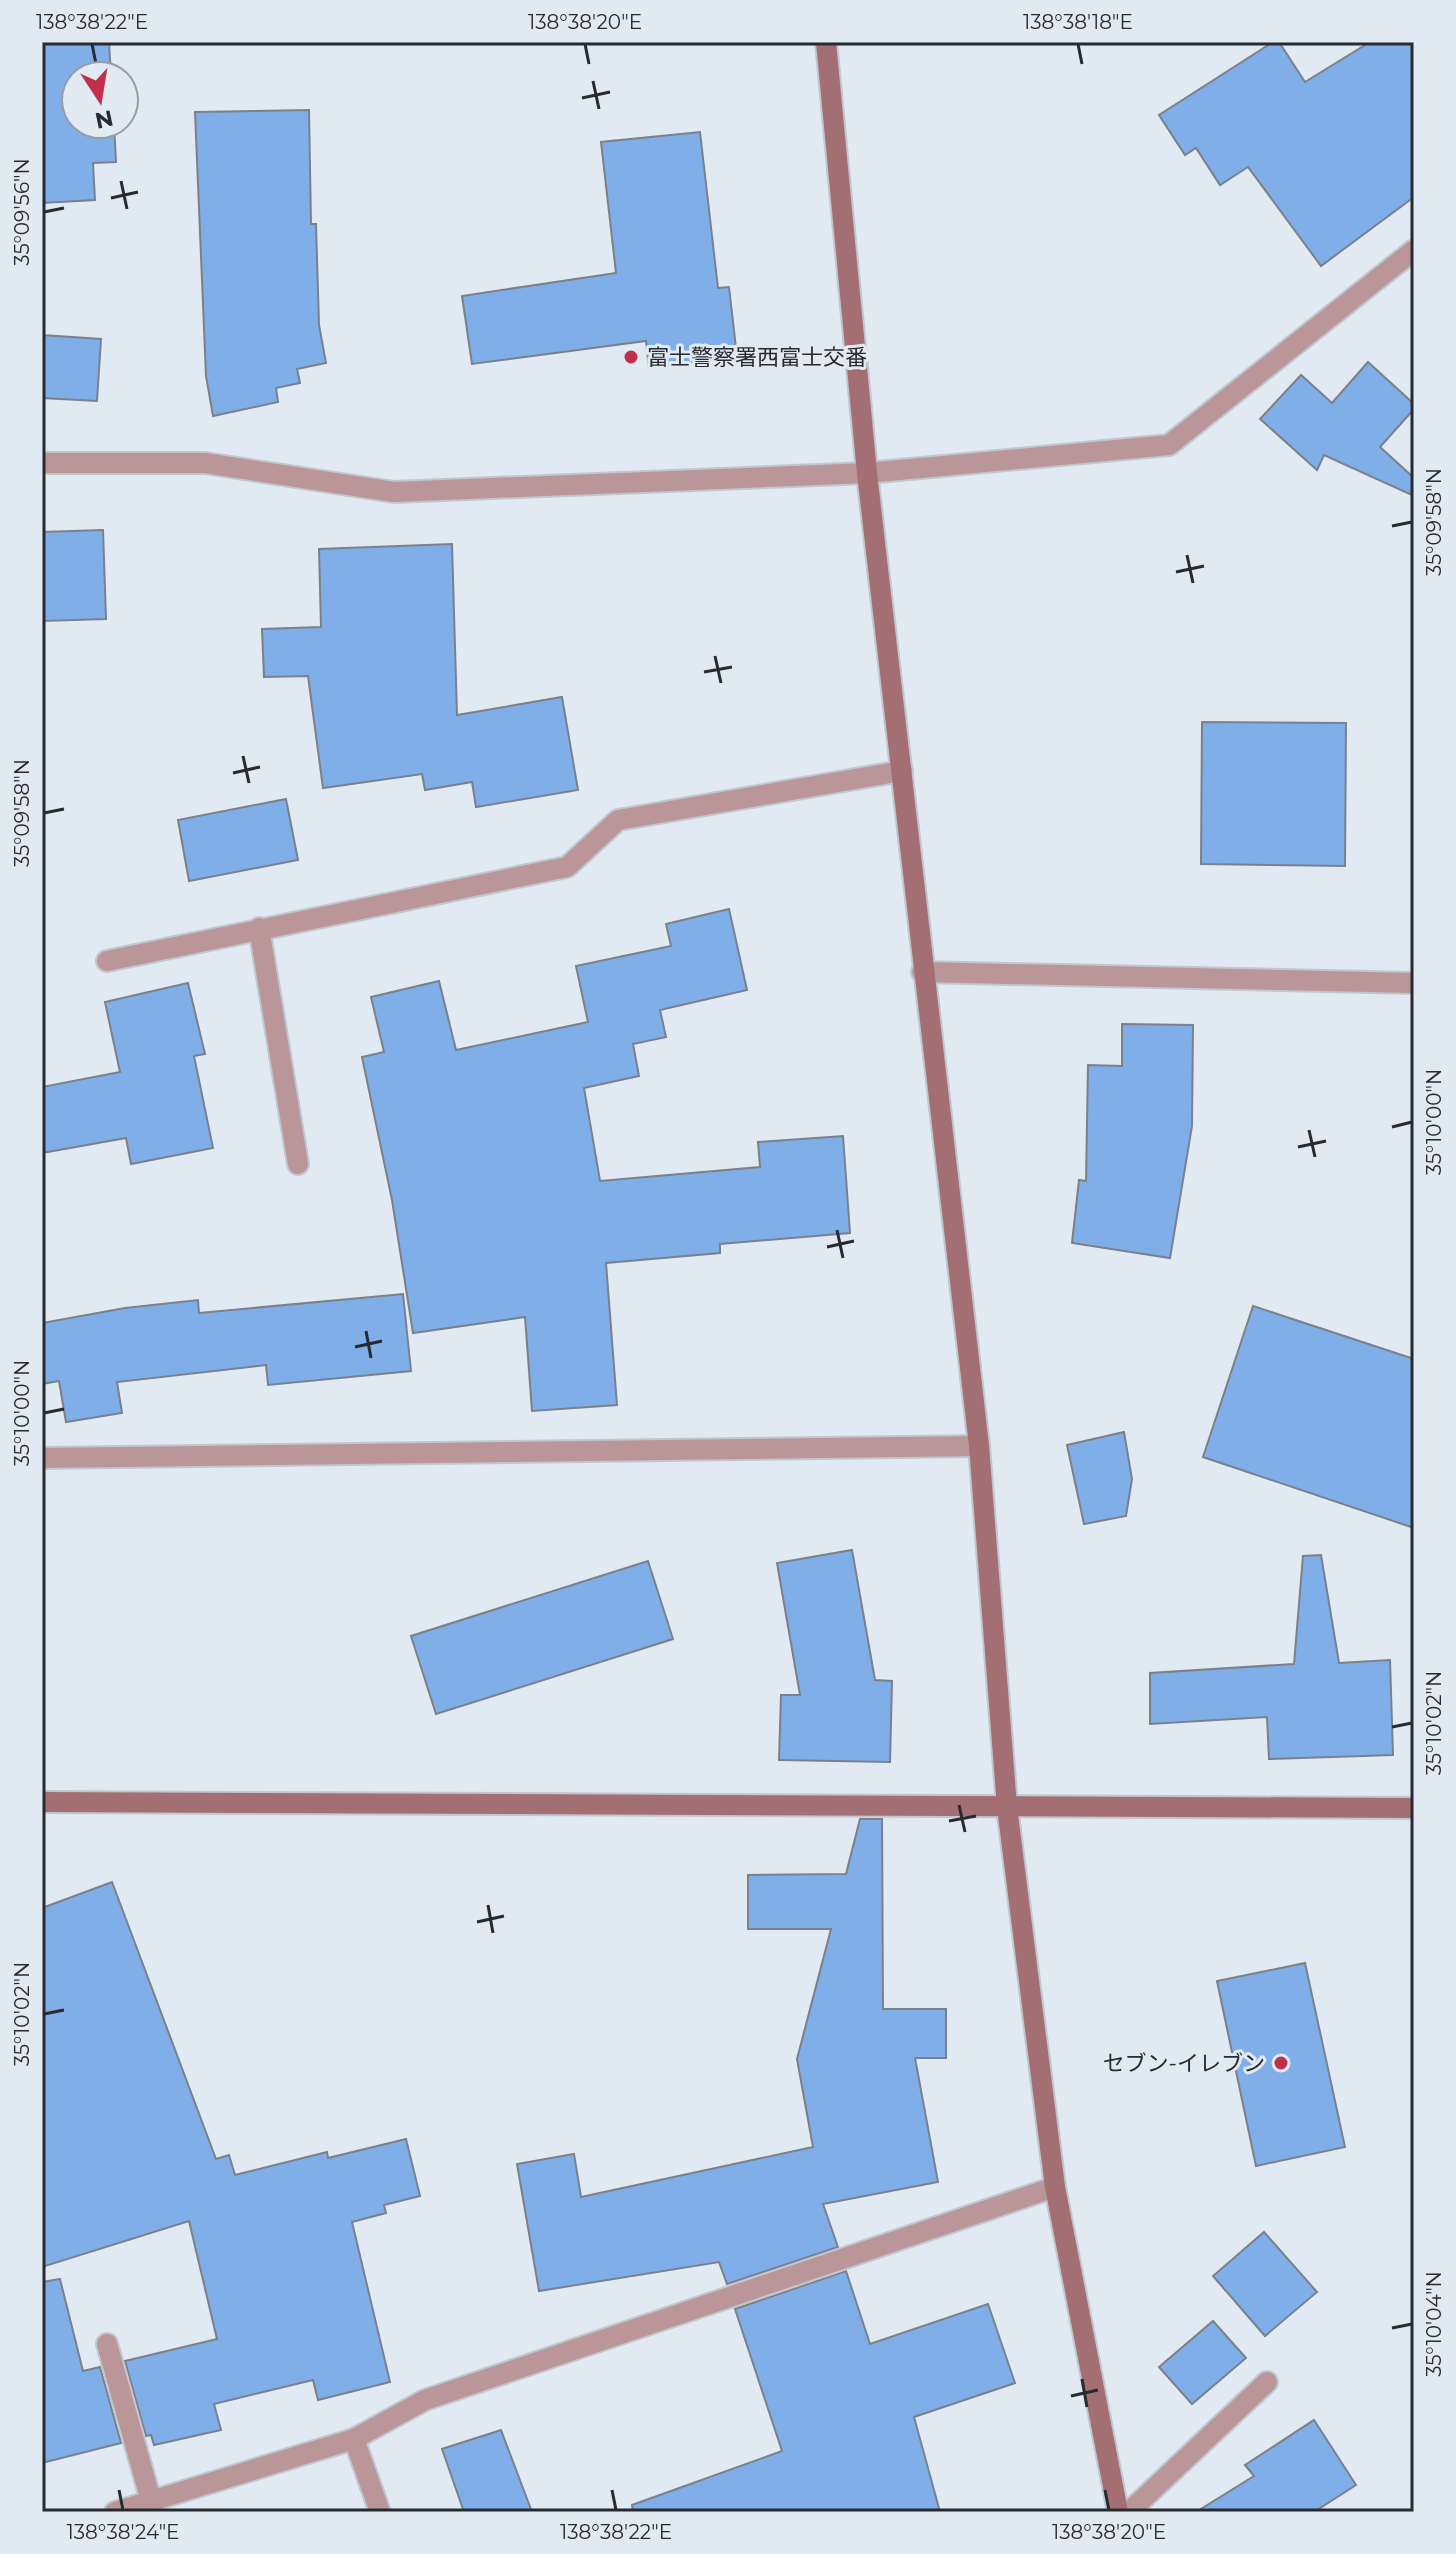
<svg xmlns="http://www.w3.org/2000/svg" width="1456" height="2554" viewBox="0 0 1456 2554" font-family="Montserrat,'Noto Sans JP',sans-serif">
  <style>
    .building { fill: #80aee8; stroke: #7a818a; stroke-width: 2 }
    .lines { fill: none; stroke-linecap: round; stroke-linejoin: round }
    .street-casing { stroke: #c0c7d0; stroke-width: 24 }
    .secondary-casing { stroke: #c0c7d0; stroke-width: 24 }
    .street { stroke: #bb9698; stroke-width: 20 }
    .secondary { stroke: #a36f72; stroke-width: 20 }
    .ticks { fill: none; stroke: #272a2e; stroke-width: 3 }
    .poi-dot { fill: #c0304a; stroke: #e1e9f3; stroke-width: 3 }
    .labels { text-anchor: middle; stroke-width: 6; stroke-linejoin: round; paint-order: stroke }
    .poi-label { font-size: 22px; fill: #272a2e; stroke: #e1e9f3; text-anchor: start }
    .neatline { fill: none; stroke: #272a2e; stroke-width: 3 }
    .ticks-label { font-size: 20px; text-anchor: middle; fill: #272a2e }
  </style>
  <rect width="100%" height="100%" fill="#e1e9f3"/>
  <g class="building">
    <path d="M 42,42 L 109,42 L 111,76 L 76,76 L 76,124 L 114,124 L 116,162 L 93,163 L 95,200 L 42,203 Z"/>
    <path d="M 1273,42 L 1279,42 L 1305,82 L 1370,42 L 1414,42 L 1414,197 L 1321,266 L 1248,167 L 1220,185 L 1196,148 L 1185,155 L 1159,115 Z"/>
    <path d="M 309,110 L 311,224 L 316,224 L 319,325 L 326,363 L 297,369 L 300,383 L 276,388 L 278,402 L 213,416 L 206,376 L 195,112 Z"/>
    <path d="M 700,132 L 718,288 L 729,287 L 737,357 L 649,368 L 646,341 L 472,364 L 462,296 L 616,273 L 601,142 Z"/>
    <path d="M 42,335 L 101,339 L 97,401 L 42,398 Z"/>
    <path d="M 1368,362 L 1414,404 L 1414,409 L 1380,447 L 1414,478 L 1414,496 L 1324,455 L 1317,470 L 1260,419 L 1301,375 L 1332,403 Z"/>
    <path d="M 103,530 L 106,619 L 42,621 L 42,532 Z"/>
    <path d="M 452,544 L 457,715 L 562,697 L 578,790 L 476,807 L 472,782 L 425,790 L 422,774 L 323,788 L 308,676 L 264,677 L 262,629 L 321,627 L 319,549 Z"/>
    <path d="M 1202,722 L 1346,723 L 1345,866 L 1201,864 Z"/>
    <path d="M 286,799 L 298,860 L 189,881 L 178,820 Z"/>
    <path d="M 729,909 L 747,990 L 660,1010 L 666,1037 L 633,1044 L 639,1076 L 584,1088 L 600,1181 L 760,1167 L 758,1142 L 843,1136 L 850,1233 L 720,1244 L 720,1253 L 606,1263 L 617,1405 L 532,1411 L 525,1317 L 413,1333 L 392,1200 L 362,1057 L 384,1052 L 371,997 L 439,981 L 456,1050 L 588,1022 L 576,966 L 671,946 L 666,924 Z"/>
    <path d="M 188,983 L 205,1054 L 194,1056 L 213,1148 L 131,1164 L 126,1138 L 42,1153 L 42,1087 L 120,1072 L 105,1002 Z"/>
    <path d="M 1122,1024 L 1193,1025 L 1192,1126 L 1170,1258 L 1072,1243 L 1079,1180 L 1086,1181 L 1088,1065 L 1122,1066 Z"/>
    <path d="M 403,1294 L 411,1371 L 268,1385 L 266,1365 L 117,1382 L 122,1413 L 66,1422 L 59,1381 L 42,1384 L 42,1323 L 125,1308 L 198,1300 L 199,1313 Z"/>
    <path d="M 1253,1306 L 1414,1359 L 1414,1528 L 1203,1457 Z"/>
    <path d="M 1124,1432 L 1132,1479 L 1126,1516 L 1084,1524 L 1067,1445 Z"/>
    <path d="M 852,1550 L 875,1680 L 892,1681 L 890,1762 L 779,1760 L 781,1695 L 800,1695 L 777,1563 Z"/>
    <path d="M 1321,1555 L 1339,1663 L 1390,1660 L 1393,1755 L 1269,1759 L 1267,1717 L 1150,1724 L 1150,1673 L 1294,1664 L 1303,1556 Z"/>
    <path d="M 648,1561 L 673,1639 L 436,1714 L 411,1636 Z"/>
    <path d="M 860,1819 L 882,1819 L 883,2009 L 946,2009 L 946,2058 L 915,2058 L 938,2182 L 823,2204 L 838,2247 L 727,2284 L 719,2262 L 539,2291 L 517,2164 L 574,2154 L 581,2197 L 813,2147 L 797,2059 L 831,1929 L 748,1929 L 748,1875 L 846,1874 Z"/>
    <path d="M 112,1882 L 216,2159 L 229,2155 L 235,2175 L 327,2152 L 328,2158 L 406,2139 L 420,2196 L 384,2205 L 386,2213 L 352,2222 L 390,2382 L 318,2400 L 313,2380 L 214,2404 L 221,2430 L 154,2445 L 151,2435 L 146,2436 L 125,2361 L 217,2339 L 189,2221 L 42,2267 L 42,1908 Z"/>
    <path d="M 1305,1963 L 1345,2147 L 1256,2166 L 1217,1981 Z"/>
    <path d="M 1264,2232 L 1317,2292 L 1265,2336 L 1213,2276 Z"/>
    <path d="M 846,2271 L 870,2344 L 988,2304 L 1015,2383 L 914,2417 L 940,2512 L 633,2512 L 632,2505 L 782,2451 L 735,2309 Z"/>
    <path d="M 60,2279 L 83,2371 L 100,2367 L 121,2443 L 42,2463 L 42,2282 Z"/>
    <path d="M 1213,2321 L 1246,2358 L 1192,2404 L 1159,2367 Z"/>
    <path d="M 1314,2420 L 1356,2485 L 1314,2512 L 1196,2512 L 1254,2476 L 1245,2465 Z"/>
    <path d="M 501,2430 L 532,2512 L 464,2512 L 442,2449 Z"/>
  </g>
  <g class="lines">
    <g class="street-casing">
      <g id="street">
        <path d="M 42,463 L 205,463 L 394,492 L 867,473 L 1169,445 L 1414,250"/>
        <path d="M 259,928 L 298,1164"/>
        <path d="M 107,961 L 567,867 L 618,820 L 902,771"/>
        <path d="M 922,972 L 1414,983"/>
        <path d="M 42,1458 L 979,1446"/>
        <path d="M 107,2344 L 151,2501"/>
        <path d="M 354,2439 L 380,2512"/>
        <path d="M 115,2512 L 354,2439 L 425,2400 L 1055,2187"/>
        <path d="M 1129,2512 L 1267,2382"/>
      </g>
    </g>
    <g class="secondary-casing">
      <g id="secondary">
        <path d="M 826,42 L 867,473 L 979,1446 L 1007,1807 L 1055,2187 L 1118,2512"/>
        <path d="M 42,1802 L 1414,1808"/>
      </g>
    </g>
    <use href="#street" class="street"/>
    <use href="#secondary" class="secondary"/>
  </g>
  <path class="ticks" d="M 92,44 L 96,64M 585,44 L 589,64M 1078,44 L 1082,64M 593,81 L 599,109M 582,98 L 610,92M 121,181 L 127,209M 111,198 L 138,192M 44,212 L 64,208M 1392,526 L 1412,522M 1187,555 L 1193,583M 1176,572 L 1204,566M 715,656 L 721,683M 704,672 L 732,667M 243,756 L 249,783M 233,773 L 260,767M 44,813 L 64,809M 1392,1127 L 1412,1122M 1309,1130 L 1315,1157M 1298,1147 L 1326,1141M 837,1230 L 843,1258M 827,1247 L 854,1241M 366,1331 L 371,1358M 355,1347 L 382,1341M 44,1413 L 64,1409M 1392,1727 L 1412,1723M 959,1805 L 965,1832M 949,1821 L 976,1816M 488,1905 L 493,1933M 477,1922 L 504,1916M 44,2014 L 64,2010M 1392,2328 L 1412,2324M 1082,2379 L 1087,2407M 1071,2396 L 1098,2390M 119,2490 L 123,2510M 612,2490 L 616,2510M 1105,2490 L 1109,2510"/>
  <g class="poi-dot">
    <circle cx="631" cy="357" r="8"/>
    <circle cx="1281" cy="2063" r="8"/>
  </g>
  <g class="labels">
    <g class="poi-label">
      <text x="647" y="365">富士警察署西富士交番</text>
      <text x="1265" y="2071" text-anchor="end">セブン-イレブン</text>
    </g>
  </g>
  <rect width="1456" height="2554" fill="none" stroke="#e1e9f3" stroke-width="88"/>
  <g transform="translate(100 100) rotate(168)"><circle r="38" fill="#e1e9f3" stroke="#979da4" stroke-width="2"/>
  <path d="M0-6L14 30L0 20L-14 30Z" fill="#c0304a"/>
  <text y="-12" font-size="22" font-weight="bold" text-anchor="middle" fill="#272a2e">N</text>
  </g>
  <rect x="44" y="44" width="1368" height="2466" class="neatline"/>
  <g class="ticks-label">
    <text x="92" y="29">138°38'22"E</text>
    <text x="585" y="29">138°38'20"E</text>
    <text x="1078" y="29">138°38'18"E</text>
    <text transform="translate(22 212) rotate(-90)" y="7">35°09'56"N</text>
    <text transform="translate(1434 522) rotate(-90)" y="7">35°09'58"N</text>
    <text transform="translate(22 813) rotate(-90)" y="7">35°09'58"N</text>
    <text transform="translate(1434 1122) rotate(-90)" y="7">35°10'00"N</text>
    <text transform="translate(22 1413) rotate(-90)" y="7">35°10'00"N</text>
    <text transform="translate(1434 1723) rotate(-90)" y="7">35°10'02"N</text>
    <text transform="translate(22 2014) rotate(-90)" y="7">35°10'02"N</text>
    <text transform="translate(1434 2324) rotate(-90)" y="7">35°10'04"N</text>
    <text x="123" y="2539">138°38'24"E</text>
    <text x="616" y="2539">138°38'22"E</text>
    <text x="1109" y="2539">138°38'20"E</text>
  </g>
</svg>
